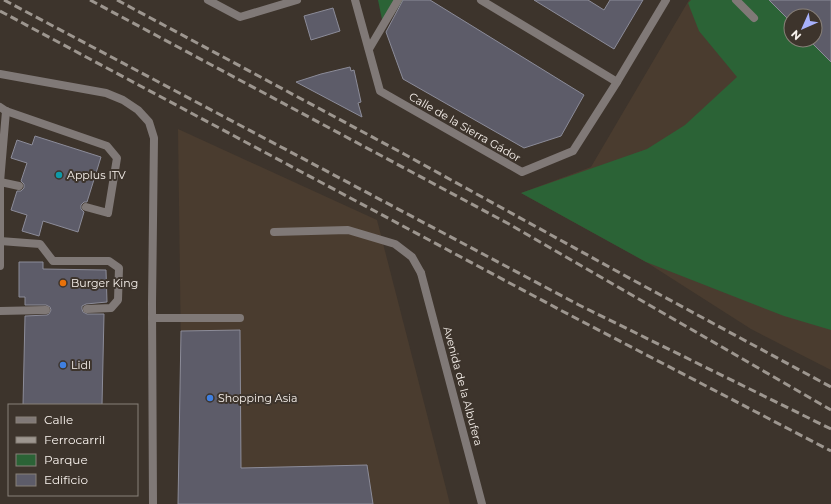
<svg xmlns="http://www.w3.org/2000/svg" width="831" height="504" viewBox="0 0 831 504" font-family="Montserrat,sans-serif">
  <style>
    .built { fill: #4a3c2f; fill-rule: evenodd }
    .green { fill: #2b6336 }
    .building { fill: #5d5c69; stroke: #8c8c99 }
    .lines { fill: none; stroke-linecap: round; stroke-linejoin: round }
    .service { stroke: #807977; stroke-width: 8 }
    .pedestrian { stroke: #807977; stroke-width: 8 }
    .minor { stroke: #807977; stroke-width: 8 }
    .rail { stroke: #9d968f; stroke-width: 3; stroke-dasharray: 8 4; stroke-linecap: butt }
    .culture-dot { fill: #0f9aa8; stroke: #3d342c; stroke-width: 1.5 }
    .food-dot { fill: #e8710a; stroke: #3d342c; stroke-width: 1.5 }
    .shop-dot { fill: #3f7fe0; stroke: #3d342c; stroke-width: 1.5 }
    .labels { text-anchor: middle; stroke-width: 4; stroke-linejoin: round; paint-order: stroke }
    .street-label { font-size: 11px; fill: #f8f2ed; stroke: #3d342c }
    .poi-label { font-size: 11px; fill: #f8f2ed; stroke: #3d342c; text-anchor: start }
  </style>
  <rect width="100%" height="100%" fill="#3d342c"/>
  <g class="built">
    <path d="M 689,0 L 831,0 L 831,370 L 751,329 L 646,262 L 521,193 L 591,167 ZM 791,16 L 815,16 L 815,40 L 791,40 Z"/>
    <path d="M 178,129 L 377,220 L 450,504 L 183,504 Z"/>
  </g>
  <g class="green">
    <path d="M 378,0 L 403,0 L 384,29 Z"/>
    <path d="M 691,0 L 769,0 L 791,22 L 791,40 L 809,40 L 831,62 L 831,330 L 784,316 L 646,262 L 521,193 L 647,149 L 685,125 L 737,77 L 699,31 L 688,3 Z"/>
  </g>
  <g class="building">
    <path d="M 403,0 L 430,0 L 584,95 L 561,136 L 524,148 L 403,79 L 386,32 Z"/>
    <path d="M 534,0 L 588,0 L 604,10 L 610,0 L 643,0 L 614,49 Z"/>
    <path d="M 769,0 L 831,0 L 831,62 L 809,40 L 815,40 L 815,16 L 791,16 L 791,22 Z"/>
    <path d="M 333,8 L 340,31 L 311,40 L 304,16 Z"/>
    <path d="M 350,67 L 351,71 L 354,70 L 361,102 L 358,103 L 362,117 L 296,82 L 321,74 Z"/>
    <path d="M 35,136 L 101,157 L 87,202 L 84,202 L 81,205 L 81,209 L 84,212 L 78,232 L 43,221 L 39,236 L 22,231 L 27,215 L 11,210 L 17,191 L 21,191 L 24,188 L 24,184 L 21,181 L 27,163 L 11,158 L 17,140 L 32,145 Z"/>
    <path d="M 19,262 L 43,262 L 43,269 L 106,270 L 107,302 L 86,304 L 82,306 L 82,309 L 83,312 L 87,314 L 104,314 L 102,405 L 23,405 L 25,316 L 47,315 L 49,314 L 51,310 L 50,307 L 46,305 L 25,305 L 25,297 L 19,297 Z"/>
    <path d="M 240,330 L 241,468 L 367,465 L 373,504 L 178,504 L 181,331 Z"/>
  </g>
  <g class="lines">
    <g class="service">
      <path d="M 0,107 L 6,111 L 107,146 L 117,158 L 108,213 L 86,207"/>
      <path d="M 0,182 L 19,186"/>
      <path d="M 274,232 L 348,230 L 395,244 L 412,257 L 421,273"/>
      <path d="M 0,241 L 40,244 L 53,261 L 109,261 L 119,268 L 118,300 L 111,308 L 87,309"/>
      <path d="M 0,266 L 0,182 L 6,111"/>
      <path d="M 0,311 L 46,310"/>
      <path d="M 152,318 L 240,318"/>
    </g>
    <g class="pedestrian">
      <path d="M 208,0 L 240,17 L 297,0"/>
      <path d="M 481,0 L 617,82"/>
      <path d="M 369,49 L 398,0"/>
    </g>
    <g class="minor">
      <path d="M 355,0 L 380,91 L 522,172 L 573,151 L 617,82 L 666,0"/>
      <path d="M 736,0 L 754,18"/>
      <path d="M 0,74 L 106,93 L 123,100 L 138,110 L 149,122 L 154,138 L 152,304 L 153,504"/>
      <path d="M 421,273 L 482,504"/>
    </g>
    <g class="rail">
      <path d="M 4,0 L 579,305 L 831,429"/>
      <path d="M 90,0 L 509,224 L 831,410"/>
      <path d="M 117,0 L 404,154 L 631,279 L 831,387"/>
      <path d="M 0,11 L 564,312 L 831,451"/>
    </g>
  </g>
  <circle class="culture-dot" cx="59" cy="175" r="4"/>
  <circle class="food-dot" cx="63" cy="283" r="4"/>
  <g class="shop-dot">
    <circle cx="63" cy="365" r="4"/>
    <circle cx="210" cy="398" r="4"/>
  </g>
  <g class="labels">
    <g class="street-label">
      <text transform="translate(465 127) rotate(30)" y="4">Calle de la Sierra Gádor</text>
      <text transform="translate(463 386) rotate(75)" y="4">Avenida de la Albufera</text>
    </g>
    <g class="poi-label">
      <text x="67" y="179">Applus ITV</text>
      <text x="71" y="287">Burger King</text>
      <text x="71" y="369">Lidl</text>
      <text x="218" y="402">Shopping Asia</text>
    </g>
  </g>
  <rect x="8" y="404" width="130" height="92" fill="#3d342c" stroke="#888079"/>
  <rect x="16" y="417" width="20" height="6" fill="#807977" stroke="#888079"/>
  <text x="44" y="424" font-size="12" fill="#f8f2ed">Calle</text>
  <rect x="16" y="437" width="20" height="6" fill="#9d968f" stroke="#888079"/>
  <text x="44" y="444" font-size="12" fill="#f8f2ed">Ferrocarril</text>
  <rect x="16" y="454" width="20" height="12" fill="#2b6336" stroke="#888079"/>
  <text x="44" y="464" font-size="12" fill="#f8f2ed">Parque</text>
  <rect x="16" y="474" width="20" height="12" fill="#5d5c69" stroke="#888079"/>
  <text x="44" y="484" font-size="12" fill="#f8f2ed">Edificio</text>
  <g transform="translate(803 28) rotate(225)"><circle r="19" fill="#3d342c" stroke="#888079"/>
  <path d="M0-3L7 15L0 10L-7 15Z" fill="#a7b1fc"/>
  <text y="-6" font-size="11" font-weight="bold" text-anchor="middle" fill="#f8f2ed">N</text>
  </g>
</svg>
